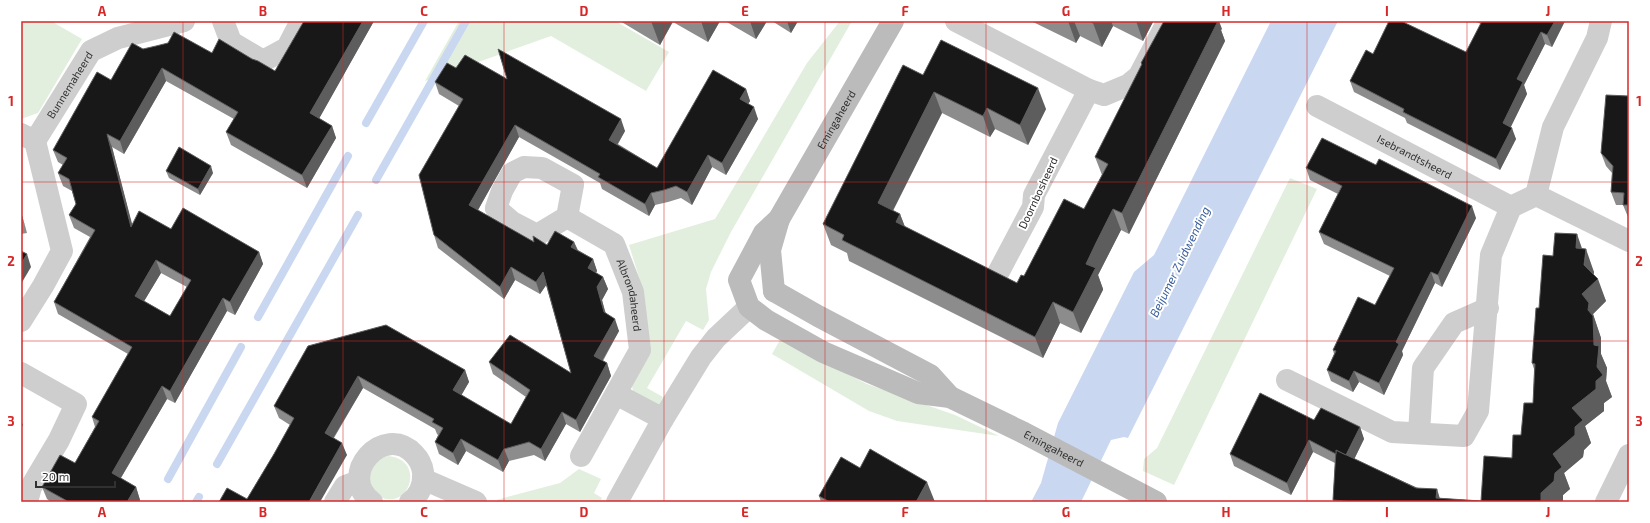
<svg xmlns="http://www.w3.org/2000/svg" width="1650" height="523" viewBox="0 0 1650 523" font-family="'Exo 2',sans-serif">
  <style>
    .green { fill: #e3efde }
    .water { fill: #c9d8f0 }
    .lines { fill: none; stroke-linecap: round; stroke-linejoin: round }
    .stream { stroke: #c9d8f0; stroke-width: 8 }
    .street { stroke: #cecece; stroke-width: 22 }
    .secondary { stroke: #bbb; stroke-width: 22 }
    .wall { fill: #8c8c8c; fill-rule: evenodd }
    .shaded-wall { fill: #5d5d5d }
    .building { fill: #181818; stroke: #5d5d5d; fill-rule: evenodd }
    .grid { fill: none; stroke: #d62828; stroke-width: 1; stroke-opacity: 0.55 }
    .labels { text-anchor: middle; stroke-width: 4; stroke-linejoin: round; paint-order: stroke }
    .street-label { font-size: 11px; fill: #313131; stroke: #fff }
    .water-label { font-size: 12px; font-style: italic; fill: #375e9b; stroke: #fff }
    .neatline { fill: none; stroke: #d62828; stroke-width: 1.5 }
    .grid-label { font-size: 13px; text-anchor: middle; font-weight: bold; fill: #d62828 }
  </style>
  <rect width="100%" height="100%" fill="#fff"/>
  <g class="green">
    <path d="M 21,21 L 51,21 L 82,39 L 38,113 L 21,119 Z"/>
    <path d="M 459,21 L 615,21 L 669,52 L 646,91 L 551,36 L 425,81 Z"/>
    <path d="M 840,21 L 852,21 L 731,232 L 711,272 L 706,289 L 709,320 L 703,330 L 686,321 L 647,388 L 663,397 L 657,408 L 634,395 L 631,382 L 643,290 L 629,245 L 715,219 L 807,63 Z"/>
    <path d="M 1290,178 L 1317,189 L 1174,485 L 1143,471 L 1144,459 L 1157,448 Z"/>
    <path d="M 780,340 L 867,384 L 955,415 L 999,436 L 897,421 L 869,411 L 772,354 Z"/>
    <path d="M 387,456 C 428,458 409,517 374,494 L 367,474 L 374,462 Z"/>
    <path d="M 579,469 L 601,479 L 594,493 L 602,498 L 600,502 L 502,502 L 496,500 L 560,483 Z"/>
  </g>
  <path class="water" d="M 1271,21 L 1338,21 L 1128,438 L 1124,437 L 1111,440 L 1081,502 L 1031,502 L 1041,483 L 1058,423 L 1134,272 L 1154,255 Z"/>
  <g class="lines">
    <g class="stream">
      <path d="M 366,123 L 424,21"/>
      <path d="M 376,180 L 466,21"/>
      <path d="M 258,317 L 348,156"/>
      <path d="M 217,464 L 358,215"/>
      <path d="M 168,479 L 241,347"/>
      <path d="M 196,502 L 199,497"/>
    </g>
    <g class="street">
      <path d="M 223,21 L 231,42 L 263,61 L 287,48 L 301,21"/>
      <path d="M 956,21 L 1089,90"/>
      <path d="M 1601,21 L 1597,38 L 1553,127 L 1536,195 L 1629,241"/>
      <path id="s1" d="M 1317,106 L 1511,207"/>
      <path d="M 21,134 L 35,141 L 62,251 L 43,286 L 21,321"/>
      <path id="s2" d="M 35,141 L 91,51 L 118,38 L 184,21"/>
      <path d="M 524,167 L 542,168 L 573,185 L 567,217 L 537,235 L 512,222 L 496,208 L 502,191 L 512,173 Z"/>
      <path id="s3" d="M 567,217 L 614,244 L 633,292 L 640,350 L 581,456"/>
      <path d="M 997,275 L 1033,207 L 1034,195 L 1089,90 L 1104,95 L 1128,85 L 1139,76 L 1168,21"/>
      <path d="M 21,373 L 76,404 L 59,440 L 31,487 L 27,502"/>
      <path d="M 1287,380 L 1392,432 L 1464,436 L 1478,411 L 1491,255 L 1511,207 L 1536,195"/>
      <path d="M 616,394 L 663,419"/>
      <path d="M 1419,433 L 1423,368 L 1454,323 L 1488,308"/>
      <path d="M 423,479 L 476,502"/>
      <path d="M 335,502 L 345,486 L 359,481"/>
      <path d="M 372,502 C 336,475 384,422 414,454 C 419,459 422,465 423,472 C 424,484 420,495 410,502"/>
      <path d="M 617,502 L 663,419 L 701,357 L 716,338 L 749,307"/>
      <path d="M 1606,502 L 1629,455"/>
    </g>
    <g class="secondary">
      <path id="s4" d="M 779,219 L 764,233 L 739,280 L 749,307 L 766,320 L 823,352 L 918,393 L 950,397 L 1024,433 L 1156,502"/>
      <path id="s5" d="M 774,291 L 770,250 L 779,219 L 893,21"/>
      <path d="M 774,291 L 818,316 L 930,375 L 950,397"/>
    </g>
  </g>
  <g class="wall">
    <path d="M 304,21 L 374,21 L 319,118 L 332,126 L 336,138 L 307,188 L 231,145 L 226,132 L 234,119 L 166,81 L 124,154 L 112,147 L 132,225 L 171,229 L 259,252 L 263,264 L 235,315 L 227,311 L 175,403 L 167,399 L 121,478 L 136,487 L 140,500 L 139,502 L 51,502 L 47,499 L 42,487 L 75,463 L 79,456 L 95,427 L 92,417 L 128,354 L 58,314 L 54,302 L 90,237 L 74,228 L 69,215 L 76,204 L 72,191 L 63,186 L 58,173 L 63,165 L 58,162 L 53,150 L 111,80 L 143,49 L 212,53 L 252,59 L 275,71 ZM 161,273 L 187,287 L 170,316 L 144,301 Z"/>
    <path d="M 620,21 L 720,21 L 708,42 L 673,22 L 660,45 Z"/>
    <path d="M 725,21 L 767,21 L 756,39 Z"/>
    <path d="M 772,21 L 798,21 L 791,33 Z"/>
    <path d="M 1031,21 L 1153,21 L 1153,22 L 1143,41 L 1113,26 L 1102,47 L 1080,36 L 1076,43 Z"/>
    <path d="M 1474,21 L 1565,21 L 1552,47 L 1545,44 L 1524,85 L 1527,94 L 1510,127 L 1516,139 L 1500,170 L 1407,123 L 1405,118 L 1354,92 L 1350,81 L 1373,54 L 1466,52 L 1481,24 Z"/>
    <path d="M 1222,29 L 1221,30 L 1225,41 L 1129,234 L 1121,230 L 1098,275 L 1103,289 L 1081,333 L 1060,323 L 1043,358 L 849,261 L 847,253 L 831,245 L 823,224 L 923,75 L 1046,109 L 1028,145 L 995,129 L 990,137 L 942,113 L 893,211 L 900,214 L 905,227 L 1017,283 L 1024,276 L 1084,209 L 1102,175 L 1095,157 L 1142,65 L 1141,63 Z"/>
    <path d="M 456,68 L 507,79 L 625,131 L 618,144 L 657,168 L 746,89 L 750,101 L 748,104 L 758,119 L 726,175 L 712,167 L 692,205 L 681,198 L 668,202 L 655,205 L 649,216 L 602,189 L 600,183 L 519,137 L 478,210 L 534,242 L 547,245 L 574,242 L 578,250 L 593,259 L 597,271 L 596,273 L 603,277 L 608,289 L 602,300 L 605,313 L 619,331 L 603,361 L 607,363 L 611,376 L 580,432 L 566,424 L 545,461 L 534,455 L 509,461 L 503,472 L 466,451 L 458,465 L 439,454 L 435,442 L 438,435 L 437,434 L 435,429 L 363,388 L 334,438 L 347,455 L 247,499 L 274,454 L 290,425 L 279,418 L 274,406 L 308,346 L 465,370 L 469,382 L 461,395 L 511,424 L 526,397 L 493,374 L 489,362 L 571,373 L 546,285 L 540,294 L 515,280 L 504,299 L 438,248 L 434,235 L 459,106 L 439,94 L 435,82 Z"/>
    <path d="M 1629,96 L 1629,217 L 1628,217 L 1623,205 L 1616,205 L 1611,192 L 1612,173 L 1606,166 L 1601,153 Z"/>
    <path d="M 1306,168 L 1476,218 L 1442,287 L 1435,283 L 1402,351 L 1403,355 L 1384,395 L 1359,382 L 1353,392 L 1331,381 L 1327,370 L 1334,354 L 1333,350 L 1375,305 L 1390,276 L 1324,244 L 1319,232 L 1338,194 L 1310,180 Z"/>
    <path d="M 166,171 L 213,173 L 200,195 L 169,178 Z"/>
    <path d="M 21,212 L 27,233 L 21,234 Z"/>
    <path d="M 1582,249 L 1594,272 L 1593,274 L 1606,301 L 1593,314 L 1601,338 L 1601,354 L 1607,368 L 1606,381 L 1612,397 L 1604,403 L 1604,411 L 1585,426 L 1591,443 L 1584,450 L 1583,457 L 1564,473 L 1570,489 L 1563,495 L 1563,502 L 1333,502 L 1333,500 L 1335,463 L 1313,452 L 1291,495 L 1234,466 L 1230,454 L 1314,420 L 1360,427 L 1364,439 L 1354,459 L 1440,498 L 1481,501 L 1512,458 L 1521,435 L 1533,403 L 1534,369 L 1532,363 L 1539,308 L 1553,256 Z"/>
    <path d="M 860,468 L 935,502 L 821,502 L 819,496 Z"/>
  </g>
  <g class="shaded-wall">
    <path d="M 363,21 L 374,21 L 315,126 L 310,113 Z"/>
    <path d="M 651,21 L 673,21 L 660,45 Z"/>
    <path d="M 701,21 L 720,21 L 708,42 Z"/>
    <path d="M 750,21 L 767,21 L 756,39 Z"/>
    <path d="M 787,21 L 798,21 L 791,33 Z"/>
    <path d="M 1068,21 L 1074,21 L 1080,36 L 1076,43 Z"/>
    <path d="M 1094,21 L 1111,21 L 1113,26 L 1102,47 L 1093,23 Z"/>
    <path d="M 1136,21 L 1153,21 L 1153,22 L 1143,41 Z"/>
    <path d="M 1212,21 L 1219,21 L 1222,29 L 1221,30 L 1225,41 L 1129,234 L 1122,213 Z"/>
    <path d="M 1555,21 L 1565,21 L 1552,47 L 1547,35 Z"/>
    <path d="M 1541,32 L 1545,44 L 1524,85 L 1527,94 L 1507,135 L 1503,123 L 1517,79 Z"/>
    <path d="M 162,68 L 166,81 L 124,154 L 120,141 Z"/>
    <path d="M 1038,88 L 1046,109 L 1028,145 L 1020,125 Z"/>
    <path d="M 746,89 L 750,101 L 744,111 L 740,99 Z"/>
    <path d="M 934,92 L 942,113 L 886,224 L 878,203 Z"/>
    <path d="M 754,107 L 758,119 L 726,175 L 722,163 Z"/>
    <path d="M 987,108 L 995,129 L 990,137 L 983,116 Z"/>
    <path d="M 621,119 L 625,131 L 613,152 L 609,140 Z"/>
    <path d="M 515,125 L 519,137 L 474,217 L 469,205 Z"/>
    <path d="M 332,126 L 336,138 L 307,188 L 302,175 Z"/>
    <path d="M 1512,128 L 1516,139 L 1500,170 L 1496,159 Z"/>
    <path d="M 107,134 L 112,147 L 136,239 L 131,227 Z"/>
    <path d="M 708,155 L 712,167 L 692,205 L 687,192 Z"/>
    <path d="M 211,166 L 213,173 L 200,195 L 198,189 Z"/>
    <path d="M 651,193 L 655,205 L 649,216 L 645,204 Z"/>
    <path d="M 1472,206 L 1476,218 L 1442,287 L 1438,275 Z"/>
    <path d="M 1113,209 L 1121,230 L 1098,275 L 1103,289 L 1103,290 L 1081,333 L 1073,312 L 1086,264 Z"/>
    <path d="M 21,212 L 27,233 L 23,220 L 21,215 Z"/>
    <path d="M 900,214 L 908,235 L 896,222 Z"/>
    <path d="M 1577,234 L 1585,257 L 1576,248 Z"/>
    <path d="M 574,242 L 579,254 L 571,247 Z"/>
    <path d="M 1586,249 L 1594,272 L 1593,284 L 1598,279 L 1606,301 L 1593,314 L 1601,338 L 1601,354 L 1607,368 L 1606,381 L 1612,397 L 1604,403 L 1604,411 L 1585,426 L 1591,443 L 1584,450 L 1583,457 L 1564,473 L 1570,489 L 1563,495 L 1563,502 L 1541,502 L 1541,493 L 1553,454 L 1572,408 L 1597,367 L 1594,345 L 1582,294 Z"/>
    <path d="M 259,252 L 263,264 L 235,315 L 230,302 Z"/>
    <path d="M 27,254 L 31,267 L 21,284 L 21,264 Z"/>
    <path d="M 593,259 L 597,271 L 592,280 L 588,268 Z"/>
    <path d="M 156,260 L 161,273 L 140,308 L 135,296 Z"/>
    <path d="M 511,267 L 515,280 L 504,299 L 500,287 Z"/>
    <path d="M 543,272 L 547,284 L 540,294 L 536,282 Z"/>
    <path d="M 1431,272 L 1435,283 L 1402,351 L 1403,355 L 1384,395 L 1379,383 L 1396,342 Z"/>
    <path d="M 603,277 L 608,289 L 602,300 L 609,325 L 604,312 L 597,287 Z"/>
    <path d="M 223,298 L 227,311 L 175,403 L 170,391 Z"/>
    <path d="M 1053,302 L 1060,323 L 1043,358 L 1035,337 Z"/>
    <path d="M 615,319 L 619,331 L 598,368 L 594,356 Z"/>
    <path d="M 607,363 L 611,376 L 580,432 L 576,420 Z"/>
    <path d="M 465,370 L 469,382 L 457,403 L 453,390 Z"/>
    <path d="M 1354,371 L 1359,382 L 1353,392 L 1349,381 Z"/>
    <path d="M 358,376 L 363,388 L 329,445 L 325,433 Z"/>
    <path d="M 162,386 L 167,399 L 116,486 L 112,473 Z"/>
    <path d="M 562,412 L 566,424 L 545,461 L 541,449 Z"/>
    <path d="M 21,421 L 23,425 L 21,428 Z"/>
    <path d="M 1360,427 L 1364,439 L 1349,470 L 1345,458 Z"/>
    <path d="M 461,439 L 466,451 L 458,465 L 453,453 Z"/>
    <path d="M 1309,440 L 1313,452 L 1291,495 L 1287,483 Z"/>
    <path d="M 342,443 L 347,455 L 320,502 L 309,502 Z"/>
    <path d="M 504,449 L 509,461 L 503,472 L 498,460 Z"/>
    <path d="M 927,482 L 935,502 L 916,502 Z"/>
    <path d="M 136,487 L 140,500 L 139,502 L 127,502 Z"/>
    <path d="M 1437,489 L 1441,502 L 1436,498 Z"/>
  </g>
  <g class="building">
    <path d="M 304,21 L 363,21 L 310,113 L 332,126 L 302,175 L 226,132 L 238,112 L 162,68 L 120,141 L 107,134 L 131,227 L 139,211 L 171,229 L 183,208 L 259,252 L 230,302 L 223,298 L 170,391 L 162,386 L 112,473 L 136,487 L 127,502 L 69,502 L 42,487 L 60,455 L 75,463 L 99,421 L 92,417 L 132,347 L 54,302 L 95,230 L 69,215 L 76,204 L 69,179 L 58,173 L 67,158 L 53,150 L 97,72 L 111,80 L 132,43 L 143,49 L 156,46 L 168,43 L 174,32 L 212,53 L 219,39 L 252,59 L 258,61 L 275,71 ZM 156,260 L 191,280 L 170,316 L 135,296 Z"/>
    <path d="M 1089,21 L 1094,21 L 1093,23 Z"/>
    <path d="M 1164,21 L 1218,21 L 1122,213 L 1113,209 L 1096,243 L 1086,264 L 1096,268 L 1095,269 L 1073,312 L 1053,302 L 1035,337 L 842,240 L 844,235 L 823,224 L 903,65 L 923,75 L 941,40 L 1038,88 L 1020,125 L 987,108 L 983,116 L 934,92 L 878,203 L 900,214 L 896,222 L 1017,283 L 1021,275 L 1024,276 L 1064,199 L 1084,209 L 1108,164 L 1095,157 L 1142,64 L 1141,63 Z"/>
    <path d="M 1389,21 L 1401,21 L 1466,52 L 1482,21 L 1555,21 L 1547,35 L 1541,32 L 1517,79 L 1523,82 L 1503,123 L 1512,128 L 1496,159 L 1403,112 L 1404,109 L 1350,81 L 1366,50 L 1373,54 Z"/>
    <path d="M 498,49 L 621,119 L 609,140 L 657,168 L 713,70 L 746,89 L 740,99 L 754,107 L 722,163 L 708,155 L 687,192 L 676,186 L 664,190 L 651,193 L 645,204 L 598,177 L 600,174 L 515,125 L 469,205 L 534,242 L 533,236 L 547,245 L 555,231 L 574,242 L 571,247 L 593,259 L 588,268 L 603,277 L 597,287 L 604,312 L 615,319 L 594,356 L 607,363 L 576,420 L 562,412 L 541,449 L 529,442 L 504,449 L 498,460 L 461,439 L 453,453 L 435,442 L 443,428 L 432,422 L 434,419 L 358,376 L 325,433 L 342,443 L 309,502 L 219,502 L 227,488 L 247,499 L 274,454 L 294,418 L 274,406 L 308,346 L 386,325 L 465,370 L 453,390 L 511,424 L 530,390 L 489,362 L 510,335 L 571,373 L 543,272 L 536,282 L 511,267 L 500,287 L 434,235 L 419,175 L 463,99 L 435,82 L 447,63 L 456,68 L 465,55 L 507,79 Z"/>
    <path d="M 1606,95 L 1629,96 L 1629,205 L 1623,205 L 1624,193 L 1611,192 L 1613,166 L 1601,153 Z"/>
    <path d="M 1322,138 L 1376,165 L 1379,159 L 1472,206 L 1438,275 L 1431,272 L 1396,342 L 1399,344 L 1379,383 L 1354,371 L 1349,381 L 1327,370 L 1336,351 L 1333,350 L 1358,297 L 1375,305 L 1394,268 L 1319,232 L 1342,186 L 1306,168 Z"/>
    <path d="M 179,147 L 211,166 L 198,189 L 166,171 Z"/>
    <path d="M 1555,233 L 1577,234 L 1576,248 L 1586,249 L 1584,265 L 1598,279 L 1582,294 L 1589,303 L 1588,310 L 1593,316 L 1594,345 L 1599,346 L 1597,367 L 1603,375 L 1596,381 L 1596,389 L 1572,408 L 1583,420 L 1575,427 L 1575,435 L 1553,454 L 1562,467 L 1555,473 L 1554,481 L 1541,493 L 1541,502 L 1353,502 L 1333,500 L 1336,450 L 1416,488 L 1437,489 L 1436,498 L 1481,501 L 1484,456 L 1512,458 L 1513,435 L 1521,435 L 1524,403 L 1533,403 L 1535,364 L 1532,363 L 1536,308 L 1539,308 L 1543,255 L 1553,256 Z"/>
    <path d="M 21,251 L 27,254 L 21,264 Z"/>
    <path d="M 1260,393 L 1314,420 L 1321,408 L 1360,427 L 1346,455 L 1336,450 L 1336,454 L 1309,440 L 1287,483 L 1230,454 Z"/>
    <path d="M 870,449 L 927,482 L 916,502 L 830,502 L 819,496 L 841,457 L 860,468 Z"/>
  </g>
  <path class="grid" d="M 183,21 L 183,502M 343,21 L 343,502M 504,21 L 504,502M 664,21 L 664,502M 825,21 L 825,502M 986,21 L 986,502M 1146,21 L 1146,502M 1307,21 L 1307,502M 1467,21 L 1467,502M 21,182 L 1629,182M 21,341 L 1629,341"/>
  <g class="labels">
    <g class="street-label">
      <text dy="4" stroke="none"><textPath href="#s2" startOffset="66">Bunnemaheerd</textPath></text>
      <text dy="4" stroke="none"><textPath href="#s5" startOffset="188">Emingaheerd</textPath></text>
      <text dy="4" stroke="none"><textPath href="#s1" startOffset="110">Isebrandtsheerd</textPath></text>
      <text transform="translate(1038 193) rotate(-65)" y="4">Doornbosheerd</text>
      <text dy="4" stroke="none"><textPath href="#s3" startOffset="108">Albrondaheerd</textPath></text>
      <text dy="4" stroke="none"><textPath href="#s4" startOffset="441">Emingaheerd</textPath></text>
    </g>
    <g class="water-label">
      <text transform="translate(1180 262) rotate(-64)" y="4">Beijumer Zuidwending</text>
    </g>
  </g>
  <rect width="1650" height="523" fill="none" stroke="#ffffff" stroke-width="44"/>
  <path d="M36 481v6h79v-6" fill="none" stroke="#313131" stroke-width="2"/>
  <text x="42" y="481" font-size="12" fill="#313131" stroke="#ffffff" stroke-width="3" paint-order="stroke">20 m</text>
  <rect x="22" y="22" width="1606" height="479" class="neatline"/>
  <g class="grid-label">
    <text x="102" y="16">A</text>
    <text x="263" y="16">B</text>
    <text x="424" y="16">C</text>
    <text x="584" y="16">D</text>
    <text x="745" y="16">E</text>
    <text x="905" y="16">F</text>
    <text x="1066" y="16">G</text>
    <text x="1226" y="16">H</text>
    <text x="1387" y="16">I</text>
    <text x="1548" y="16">J</text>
    <text x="11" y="106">1</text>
    <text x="1639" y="106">1</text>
    <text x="11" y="266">2</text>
    <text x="1639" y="266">2</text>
    <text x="11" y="426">3</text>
    <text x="1639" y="426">3</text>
    <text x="102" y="517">A</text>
    <text x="263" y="517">B</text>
    <text x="424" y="517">C</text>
    <text x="584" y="517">D</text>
    <text x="745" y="517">E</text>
    <text x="905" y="517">F</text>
    <text x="1066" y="517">G</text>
    <text x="1226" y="517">H</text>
    <text x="1387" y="517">I</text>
    <text x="1548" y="517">J</text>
  </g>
</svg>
